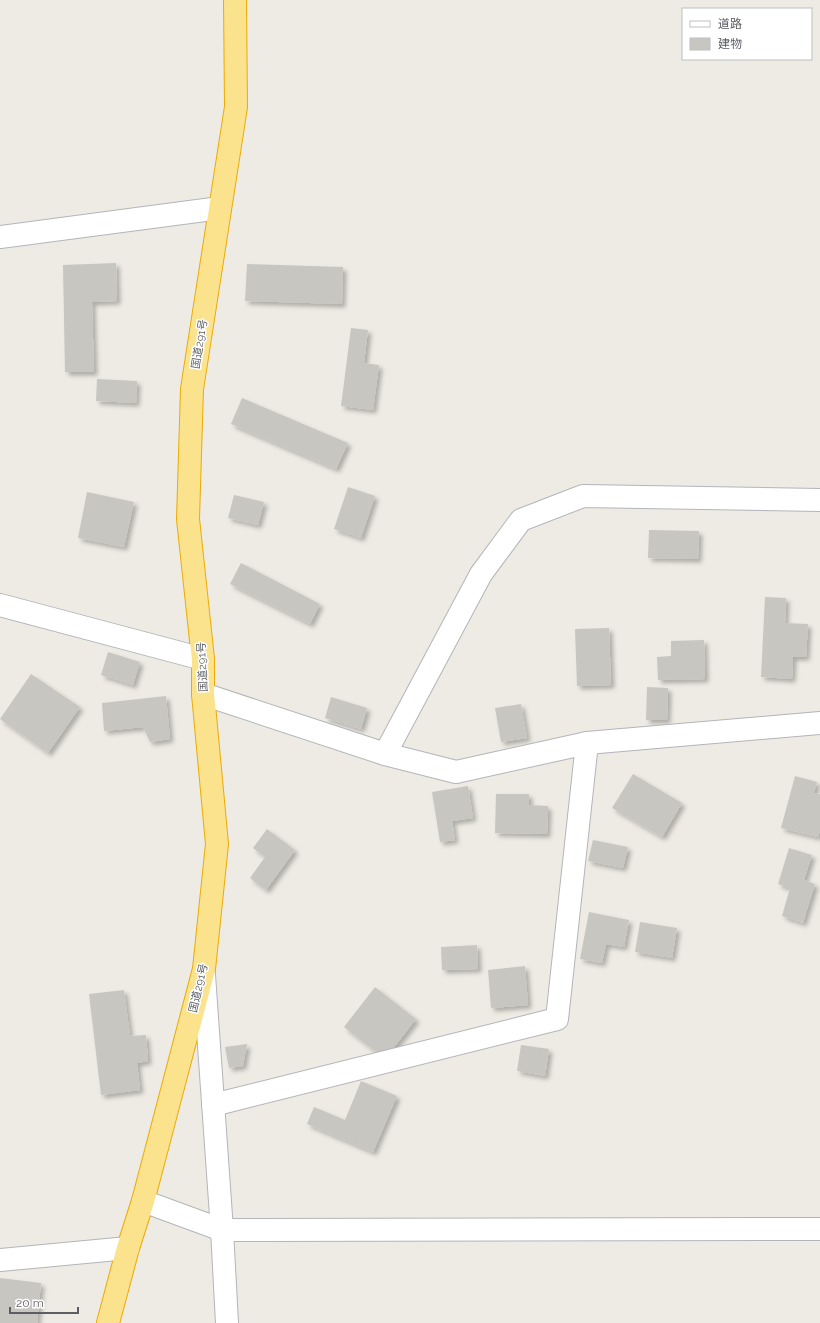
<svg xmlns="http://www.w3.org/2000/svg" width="820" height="1323" viewBox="0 0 820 1323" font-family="Raleway,'Noto Sans JP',sans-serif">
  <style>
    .building { fill: #c8c6c0; filter: url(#shadow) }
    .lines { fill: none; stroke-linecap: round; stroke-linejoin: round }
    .minor-casing { stroke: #b3b5ba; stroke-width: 24 }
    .highway-casing { stroke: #ecab04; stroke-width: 24 }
    .minor { stroke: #fff; stroke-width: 22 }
    .highway { stroke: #fbe28c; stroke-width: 22 }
    .labels { text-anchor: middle; stroke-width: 3; stroke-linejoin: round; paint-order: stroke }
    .street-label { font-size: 11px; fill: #5b5e63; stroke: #fff }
  </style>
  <defs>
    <filter id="shadow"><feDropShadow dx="3.5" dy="3.5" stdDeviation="2" flood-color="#0004"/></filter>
  </defs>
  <rect width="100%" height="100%" fill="#edebe3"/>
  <g class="building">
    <path d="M 116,263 L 117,301 L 92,302 L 94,372 L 65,372 L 63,265 Z"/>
    <path d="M 247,264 L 343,267 L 342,304 L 245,301 Z"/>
    <path d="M 351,328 L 368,330 L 364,363 L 379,365 L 373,410 L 341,406 Z"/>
    <path d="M 97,379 L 137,381 L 136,403 L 96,401 Z"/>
    <path d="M 242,398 L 348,443 L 336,469 L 231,424 Z"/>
    <path d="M 348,487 L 375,496 L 361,538 L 334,529 Z"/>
    <path d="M 87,492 L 134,502 L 124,547 L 78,538 Z"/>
    <path d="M 234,495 L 264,502 L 258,525 L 228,518 Z"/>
    <path d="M 649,530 L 699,531 L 698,559 L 648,558 Z"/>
    <path d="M 241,563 L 320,604 L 310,624 L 230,584 Z"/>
    <path d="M 765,597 L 786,598 L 785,623 L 808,624 L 806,657 L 793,657 L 792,679 L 761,677 Z"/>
    <path d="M 609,628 L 611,685 L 577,686 L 575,629 Z"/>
    <path d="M 704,640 L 705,679 L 658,680 L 657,657 L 671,656 L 671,641 Z"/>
    <path d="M 108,652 L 140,662 L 133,685 L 101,675 Z"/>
    <path d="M 31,674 L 80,707 L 48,753 L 0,719 Z"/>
    <path d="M 647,687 L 668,688 L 667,720 L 646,720 Z"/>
    <path d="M 166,696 L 170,739 L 150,742 L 143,727 L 104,731 L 102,703 Z"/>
    <path d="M 331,697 L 367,708 L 361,729 L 325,718 Z"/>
    <path d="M 521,704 L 527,738 L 501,742 L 495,708 Z"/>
    <path d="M 633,774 L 682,803 L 662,837 L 612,808 Z"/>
    <path d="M 795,776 L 817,782 L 814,793 L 820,794 L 820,830 L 818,837 L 781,828 Z"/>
    <path d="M 468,786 L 473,818 L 452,821 L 455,840 L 440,842 L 432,792 Z"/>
    <path d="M 496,794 L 529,794 L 529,805 L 548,806 L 547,834 L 495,833 Z"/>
    <path d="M 267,829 L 295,850 L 266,890 L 250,878 L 265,857 L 253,848 Z"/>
    <path d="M 593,840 L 628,847 L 623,868 L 588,861 Z"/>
    <path d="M 789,848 L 812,855 L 804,880 L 815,884 L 803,923 L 782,916 L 790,888 L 778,884 Z"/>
    <path d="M 589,912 L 629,920 L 624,947 L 606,944 L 602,963 L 580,959 Z"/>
    <path d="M 640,922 L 677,928 L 672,958 L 635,952 Z"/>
    <path d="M 477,945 L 478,969 L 442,970 L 441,947 Z"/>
    <path d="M 525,966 L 528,1005 L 491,1008 L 488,970 Z"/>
    <path d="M 375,987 L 416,1019 L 385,1059 L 344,1027 Z"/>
    <path d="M 124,990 L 130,1036 L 146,1035 L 148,1061 L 137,1063 L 140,1090 L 101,1095 L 89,994 Z"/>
    <path d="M 247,1044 L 243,1066 L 229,1068 L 225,1047 Z"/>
    <path d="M 521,1045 L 549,1049 L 545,1076 L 517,1071 Z"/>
    <path d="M 361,1081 L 397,1096 L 373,1152 L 307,1124 L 314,1107 L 345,1120 Z"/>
    <path d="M 0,1278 L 41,1283 L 37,1323 L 0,1323 Z"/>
  </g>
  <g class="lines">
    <g class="minor-casing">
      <g id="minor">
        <path d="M 0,237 L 220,208"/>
        <path d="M 0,605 L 203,659"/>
        <path d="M 203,694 L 385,754 L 456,772 L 587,743 L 820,723"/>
        <path d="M 385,754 L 481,574 L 521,520 L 583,496 L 820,500"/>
        <path d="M 204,975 L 222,1230 L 227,1323"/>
        <path d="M 213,1105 L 557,1019 L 587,743"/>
        <path d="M 143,1201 L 222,1230 L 820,1229"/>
        <path d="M 0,1260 L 128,1248"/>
      </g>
    </g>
    <g class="highway-casing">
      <path id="highway" d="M 108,1323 L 128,1248 L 143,1201 L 204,969 L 217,844 L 203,694 L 203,659 L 188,519 L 192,389 L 236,107 L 235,0"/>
    </g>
    <use href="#minor" class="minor"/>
    <use href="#highway" class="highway"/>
  </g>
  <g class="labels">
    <g class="street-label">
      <text transform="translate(199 344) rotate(-81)" y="4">国道291号</text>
      <text transform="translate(202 667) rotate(-93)" y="4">国道291号</text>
      <text transform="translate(198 988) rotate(-77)" y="4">国道291号</text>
    </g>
  </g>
  <rect x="682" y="8" width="130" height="52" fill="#ffffff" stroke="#bdbfc1"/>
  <rect x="690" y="21" width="20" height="6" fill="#ffffff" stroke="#bdbfc1"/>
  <text x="718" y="28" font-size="12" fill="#5b5e63">道路</text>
  <rect x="690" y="38" width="20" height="12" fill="#c8c6c0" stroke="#bdbfc1"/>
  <text x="718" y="48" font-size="12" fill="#5b5e63">建物</text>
  <path d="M10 1307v6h68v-6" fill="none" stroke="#5b5e63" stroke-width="2"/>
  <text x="16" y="1307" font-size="12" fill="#5b5e63" stroke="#ffffff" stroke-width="3" paint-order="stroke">20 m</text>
</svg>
